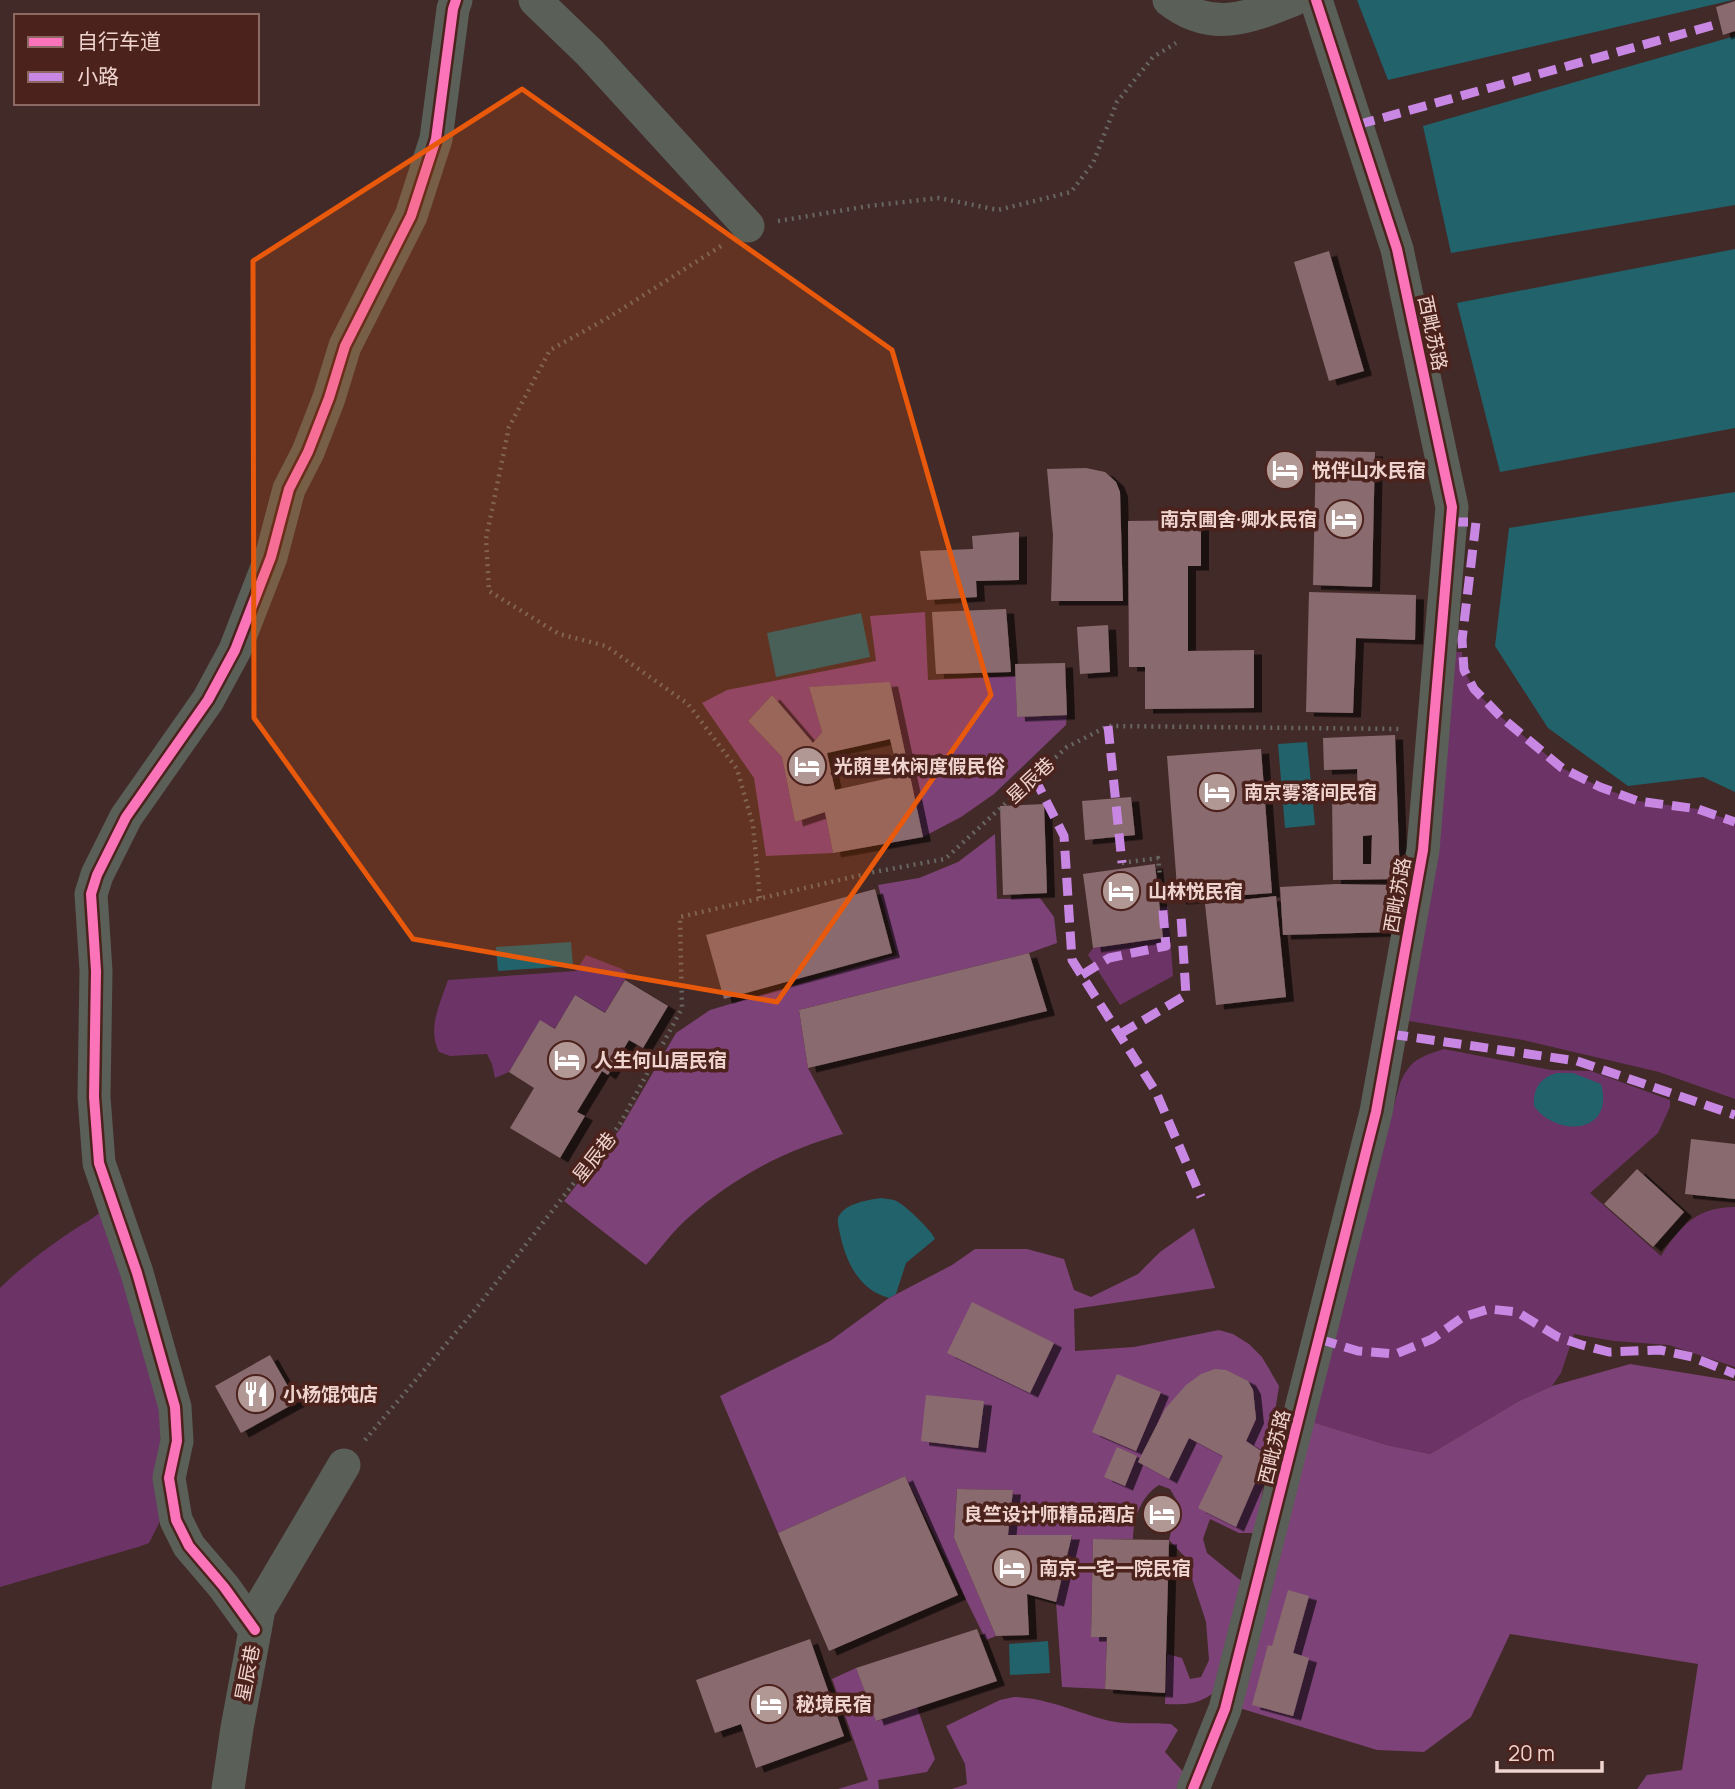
<svg xmlns="http://www.w3.org/2000/svg" width="1735" height="1789" viewBox="0 0 1735 1789" font-family="Manrope,'Noto Sans SC',sans-serif">
  <style>
    .green { fill: #6c3466 }
    .forest { fill: #7d4277 }
    .water { fill: #21626b }
    .building { fill: #896b6e; fill-rule: evenodd; filter: url(#shadow) }
    .lines { fill: none; stroke-linecap: round; stroke-linejoin: round }
    .path { stroke: #686660; stroke-width: 4.5; stroke-dasharray: 2 5; stroke-linecap: butt }
    .minor { stroke: #5a5f57; stroke-width: 33 }
    .quiet { stroke: #c787e3; stroke-width: 9; stroke-dasharray: 18 9; stroke-linecap: butt }
    .cycleway-casing { stroke: #4c221d; stroke-width: 15 }
    .cycleway { stroke: #fb73b8; stroke-width: 10 }
    .marked { fill: #e8590c; fill-opacity: 0.2; stroke: #e8590c; stroke-width: 5; stroke-linejoin: round }
    .labels { text-anchor: middle; stroke-width: 7; stroke-linejoin: round; paint-order: stroke }
    .street-label { font-size: 19px; fill: #efd3ce; stroke: #4c221d }
    .poi-label { font-size: 19px; font-weight: bold; fill: #efd3ce; stroke: #4c221d; text-anchor: start }
  </style>
  <defs>
    <filter id="shadow"><feDropShadow dx="8" dy="4.5" stdDeviation="0" flood-color="#0009"/></filter>
  </defs>
  <rect width="100%" height="100%" fill="#422a28"/>
  <g class="green">
    <path d="M 1451,652 L 1462,652 L 1464,670 L 1474,690 L 1501,717 L 1562,768 L 1600,787 L 1638,801 L 1698,809 L 1735,822 L 1735,1099 L 1659,1072 L 1523,1040 L 1403,1020 Z"/>
    <path d="M 1159,907 L 1168,907 L 1173,976 L 1120,1005 L 1088,955 L 1093,948 L 1163,938 Z"/>
    <path d="M 586,955 L 622,969 L 628,974 L 605,1013 L 575,995 L 555,1029 L 540,1021 L 509,1072 L 495,1078 L 492,1064 L 487,1054 L 450,1056 L 439,1052 C 427,1028 440,1004 448,980 L 576,971 Z"/>
    <path d="M 1444,1049 L 1551,1070 L 1591,1071 L 1670,1100 L 1670,1107 L 1658,1133 L 1590,1193 L 1661,1256 C 1680,1226 1697,1207 1735,1207 L 1735,1367 L 1669,1345 L 1614,1341 L 1574,1334 L 1561,1373 L 1552,1386 L 1519,1401 L 1430,1454 L 1387,1445 L 1309,1421 L 1400,1083 C 1411,1059 1420,1057 1444,1049 Z"/>
    <path d="M 107,1206 L 161,1397 L 160,1521 L 149,1543 L 138,1547 L 0,1587 L 0,1288 C 20,1268 43,1251 66,1235 C 80,1225 95,1219 107,1206 Z"/>
  </g>
  <g class="forest">
    <path d="M 925,612 L 928,680 L 1016,676 L 1017,717 L 1067,715 L 1066,725 L 994,794 L 961,817 L 923,837 L 890,683 L 809,687 L 822,732 L 813,743 L 772,695 L 748,721 L 782,757 L 795,822 L 825,812 L 833,853 L 766,856 L 754,778 L 702,703 L 727,690 L 876,661 L 870,616 Z"/>
    <path d="M 995,834 L 997,899 L 1040,898 L 1054,917 L 1057,943 L 1029,953 L 799,1010 L 808,1068 L 843,1134 C 785,1150 734,1177 689,1217 C 673,1231 660,1249 646,1265 L 564,1201 L 620,1129 L 676,1033 L 710,1010 L 897,955 L 878,885 L 919,878 L 958,862 Z"/>
    <path d="M 1194,1228 L 1215,1288 L 1074,1309 L 1075,1351 L 1134,1347 L 1219,1330 L 1233,1334 L 1249,1344 L 1262,1357 L 1279,1386 L 1256,1533 L 1239,1533 L 1210,1519 L 1203,1539 L 1207,1553 L 1244,1583 L 1220,1688 C 1200,1704 1190,1705 1165,1704 L 1167,1654 L 1182,1658 L 1190,1679 L 1201,1677 L 1209,1660 L 1206,1622 L 1185,1557 L 1169,1540 L 1178,1503 L 1170,1489 L 1159,1485 C 1141,1496 1133,1519 1133,1539 L 1093,1539 L 1091,1637 L 1107,1637 L 1105,1689 L 1062,1687 L 1056,1602 L 1072,1536 L 1008,1535 L 1013,1490 L 957,1489 L 954,1538 L 996,1636 L 986,1640 L 905,1476 L 778,1533 L 720,1396 L 830,1341 L 889,1298 L 952,1265 L 975,1249 L 1027,1249 L 1064,1259 L 1074,1290 L 1091,1297 L 1138,1274 L 1160,1252 Z"/>
    <path d="M 1630,1364 L 1735,1381 L 1735,1789 L 1637,1789 L 1647,1775 L 1682,1770 L 1698,1664 L 1510,1634 L 1471,1717 L 1424,1752 L 1377,1750 L 1236,1707 L 1309,1421 L 1387,1445 L 1430,1454 L 1519,1401 L 1552,1386 Z"/>
    <path d="M 856,1668 L 877,1721 L 917,1707 L 935,1759 L 927,1772 L 878,1780 L 879,1789 L 838,1789 L 868,1780 L 832,1679 Z"/>
    <path d="M 1014,1697 C 1048,1698 1077,1713 1110,1721 C 1129,1725 1152,1722 1171,1724 L 1178,1730 L 1165,1752 L 1188,1777 L 1181,1789 L 952,1789 L 967,1784 L 965,1764 L 946,1726 L 1000,1700 Z"/>
  </g>
  <g class="water">
    <path d="M 1357,0 L 1733,0 L 1388,80 Z"/>
    <path d="M 1735,36 L 1735,205 L 1451,253 L 1423,126 Z"/>
    <path d="M 1735,249 L 1735,428 L 1500,472 L 1457,303 Z"/>
    <path d="M 1735,492 L 1735,792 L 1703,777 L 1628,786 L 1548,728 L 1495,646 L 1509,528 Z"/>
    <path d="M 861,613 L 870,657 L 776,677 L 767,633 Z"/>
    <path d="M 1307,742 L 1315,825 L 1285,828 L 1278,744 Z"/>
    <path d="M 571,942 L 573,966 L 498,971 L 496,947 Z"/>
    <path d="M 1557,1073 L 1573,1073 L 1601,1084 C 1615,1134 1557,1138 1534,1106 C 1533,1088 1540,1078 1557,1073 Z"/>
    <path d="M 881,1198 C 887,1199 894,1199 898,1202 C 907,1207 932,1231 935,1239 L 906,1263 L 896,1294 L 889,1298 C 859,1290 846,1262 840,1234 C 839,1229 837,1222 838,1218 C 844,1203 869,1200 881,1198 Z"/>
    <path d="M 1048,1641 L 1050,1673 L 1010,1675 L 1009,1644 Z"/>
  </g>
  <g class="building">
    <path d="M 1735,1 L 1735,31 L 1723,35 L 1716,7 Z"/>
    <path d="M 1329,251 L 1364,371 L 1329,381 L 1294,262 Z"/>
    <path d="M 1316,451 L 1375,452 L 1372,587 L 1313,585 Z"/>
    <path d="M 1086,468 L 1105,472 L 1116,482 L 1120,492 L 1123,601 L 1051,601 L 1053,535 L 1047,469 Z"/>
    <path d="M 1201,520 L 1201,566 L 1188,566 L 1188,651 L 1254,650 L 1254,708 L 1145,709 L 1145,667 L 1129,667 L 1128,521 Z"/>
    <path d="M 1019,532 L 1019,580 L 976,581 L 977,597 L 927,600 L 920,551 L 973,549 L 972,536 Z"/>
    <path d="M 1309,592 L 1416,595 L 1415,640 L 1356,638 L 1353,713 L 1306,712 Z"/>
    <path d="M 1006,609 L 1011,672 L 936,674 L 932,612 Z"/>
    <path d="M 1108,625 L 1110,672 L 1080,674 L 1077,627 Z"/>
    <path d="M 1065,663 L 1067,715 L 1017,717 L 1015,664 Z"/>
    <path d="M 890,682 L 923,837 L 833,853 L 825,812 L 795,822 L 782,757 L 748,721 L 772,695 L 813,743 L 822,732 L 809,687 ZM 890,739 L 899,776 L 835,790 L 827,753 Z"/>
    <path d="M 1395,735 L 1400,879 L 1333,880 L 1332,794 L 1358,794 L 1357,769 L 1324,770 L 1323,738 ZM 1372,835 L 1371,864 L 1363,864 L 1363,836 Z"/>
    <path d="M 1261,749 L 1272,893 L 1178,900 L 1167,756 Z"/>
    <path d="M 1131,797 L 1135,835 L 1085,840 L 1082,801 Z"/>
    <path d="M 1044,804 L 1047,893 L 1003,895 L 1000,806 Z"/>
    <path d="M 1155,864 L 1163,938 L 1093,948 L 1083,874 Z"/>
    <path d="M 1336,884 L 1389,885 L 1393,932 L 1283,935 L 1280,887 Z"/>
    <path d="M 875,889 L 892,953 L 724,999 L 706,935 Z"/>
    <path d="M 1276,896 L 1286,997 L 1216,1005 L 1205,904 Z"/>
    <path d="M 1029,953 L 1047,1011 L 808,1068 L 799,1010 Z"/>
    <path d="M 625,980 L 668,1006 L 643,1048 L 629,1040 L 608,1075 L 602,1071 L 577,1112 L 585,1116 L 560,1158 L 510,1128 L 534,1088 L 509,1072 L 540,1020 L 555,1029 L 575,995 L 605,1013 Z"/>
    <path d="M 1691,1139 L 1735,1144 L 1735,1199 L 1685,1194 Z"/>
    <path d="M 1637,1169 L 1684,1212 L 1653,1247 L 1604,1204 Z"/>
    <path d="M 972,1302 L 1054,1343 L 1030,1393 L 947,1353 Z"/>
    <path d="M 270,1355 L 297,1402 L 241,1433 L 215,1386 Z"/>
    <path d="M 1215,1369 L 1226,1370 L 1248,1381 L 1253,1390 L 1256,1419 L 1246,1441 L 1267,1455 L 1236,1527 L 1198,1508 L 1223,1456 L 1189,1438 L 1169,1479 L 1138,1462 L 1165,1409 L 1186,1385 L 1201,1374 Z"/>
    <path d="M 1117,1374 L 1161,1392 L 1136,1451 L 1092,1432 Z"/>
    <path d="M 926,1395 L 984,1401 L 978,1448 L 921,1441 Z"/>
    <path d="M 1117,1447 L 1137,1456 L 1125,1486 L 1104,1477 Z"/>
    <path d="M 905,1476 L 958,1595 L 829,1651 L 778,1533 Z"/>
    <path d="M 957,1489 L 1013,1490 L 1008,1535 L 1072,1535 L 1056,1602 L 1027,1594 L 1029,1635 L 996,1636 L 954,1538 Z"/>
    <path d="M 1093,1539 L 1169,1540 L 1165,1693 L 1105,1689 L 1107,1637 L 1091,1637 Z"/>
    <path d="M 1288,1590 L 1309,1596 L 1293,1653 L 1309,1658 L 1293,1716 L 1252,1705 L 1268,1645 L 1272,1646 Z"/>
    <path d="M 977,1629 L 997,1681 L 876,1721 L 856,1668 Z"/>
    <path d="M 810,1639 L 844,1736 L 756,1768 L 741,1724 L 715,1733 L 696,1680 Z"/>
  </g>
  <g class="lines">
    <g class="path">
      <path d="M 778,221 L 869,206 L 939,198 L 998,210 L 1071,192 L 1093,163 L 1117,102 L 1153,57 L 1176,43"/>
      <path d="M 721,246 L 606,319 L 550,350 L 509,427 L 486,539 L 489,591 L 559,634 L 606,646 L 688,704 L 737,769 L 753,825 L 760,899"/>
      <path d="M 1122,863 L 1158,858 L 1160,877"/>
      <path d="M 365,1440 L 474,1311 L 620,1124 L 682,1008 L 680,917 L 874,872 L 945,859 L 1067,747 L 1108,726 L 1401,729"/>
    </g>
    <g class="minor">
      <path d="M 535,0 L 590,53 L 748,226"/>
      <path d="M 1169,0 C 1211,33 1248,18 1293,0"/>
      <path d="M 255,1630 L 224,1587 L 189,1546 L 176,1520 L 169,1478 L 177,1441 L 175,1407 L 137,1273 L 99,1163 L 94,1097 L 96,971 L 91,894 L 97,875 L 126,817 L 208,700 L 235,650 L 271,557 L 289,489 L 308,452 L 329,398 L 345,346 L 411,216 L 436,139 L 453,9 L 456,0"/>
      <path d="M 228,1789 L 237,1728 L 259,1609 L 344,1465"/>
      <path d="M 1193,1789 L 1225,1709 L 1376,1112 L 1423,850 L 1452,507 L 1397,249 L 1316,0"/>
    </g>
    <g class="quiet">
      <path d="M 1357,125 L 1714,25"/>
      <path d="M 1450,522 L 1476,522 L 1462,640 L 1464,670 L 1474,689 L 1501,717 L 1562,768 L 1600,787 L 1638,801 L 1698,809 L 1735,822"/>
      <path d="M 1108,726 L 1122,863"/>
      <path d="M 1034,777 L 1064,836 L 1072,960 L 1156,1092 L 1201,1197"/>
      <path d="M 1082,975 L 1109,958 L 1166,946 L 1160,877"/>
      <path d="M 1120,1034 L 1186,995 L 1181,916"/>
      <path d="M 1390,1034 L 1577,1061 L 1735,1115"/>
      <path d="M 1319,1339 L 1358,1351 L 1396,1354 L 1432,1339 L 1463,1317 L 1489,1309 L 1517,1312 L 1558,1337 L 1582,1345 L 1609,1352 L 1660,1350 L 1692,1357 L 1735,1374"/>
    </g>
    <g class="cycleway-casing">
      <g id="cycleway">
        <path d="M 255,1630 L 224,1587 L 189,1546 L 176,1520 L 169,1478 L 177,1441 L 175,1407 L 137,1273 L 99,1163 L 94,1097 L 96,971 L 91,894 L 97,875 L 126,817 L 208,700 L 235,650 L 271,557 L 289,489 L 308,452 L 329,398 L 345,346 L 411,216 L 436,139 L 453,9 L 456,0"/>
        <path d="M 1193,1789 L 1225,1709 L 1376,1112 L 1423,850 L 1452,507 L 1397,249 L 1316,0"/>
      </g>
    </g>
    <use href="#cycleway" class="cycleway"/>
  </g>
  <path class="marked" d="M 522,89 L 892,350 L 991,695 L 777,1002 L 413,939 L 254,718 L 253,261 Z"/>
  <defs>
    <g id="hotel-disc" transform="scale(2.0125)"><circle r="9.5" fill="#b29894" stroke="#4c221d"/><path d="M-6-4.5h1.5V1H6V5H4.5V3h-9V5H-6ZM-4 0a1.8 1.8 0 1 1 3.6 0ZM.5 0V-2.5h3Q6-2.5 6 0Z" fill="#fff"/></g>
    <g id="restaurant-disc" transform="scale(2.0125)"><circle r="9.5" fill="#b29894" stroke="#4c221d"/><path d="M-5-6h1v4h1v-4h1v4h1v-4h1v5L-1.5 .5V6h-2V.5L-5-1ZM5-6V6H3V1.5H1.5Q1.5-4 5-6Z" fill="#fff"/></g>
  </defs>
  <g fill-rule="evenodd">
    <use href="#hotel-disc" x="1285" y="470"/>
    <use href="#hotel-disc" x="1344" y="519"/>
    <use href="#hotel-disc" x="807" y="766"/>
    <use href="#hotel-disc" x="1217" y="792"/>
    <use href="#hotel-disc" x="1121" y="891"/>
    <use href="#hotel-disc" x="567" y="1060"/>
    <use href="#restaurant-disc" x="256" y="1394"/>
    <use href="#hotel-disc" x="1162" y="1514"/>
    <use href="#hotel-disc" x="1012" y="1568"/>
    <use href="#hotel-disc" x="769" y="1704"/>
  </g>
  <g class="labels">
    <g class="street-label">
      <text transform="translate(1433 333) rotate(78)" y="7">西毗苏路</text>
      <text transform="translate(1030 780) rotate(-43)" y="7">星辰巷</text>
      <text transform="translate(1397 895) rotate(-80)" y="7">西毗苏路</text>
      <text transform="translate(594 1157) rotate(-52)" y="7">星辰巷</text>
      <text transform="translate(1274 1447) rotate(-76)" y="7">西毗苏路</text>
      <text transform="translate(247 1673) rotate(-79)" y="7">星辰巷</text>
    </g>
    <g class="poi-label">
      <text x="1312" y="477">悦伴山水民宿</text>
      <text x="1317" y="526" text-anchor="end">南京圃舍·卿水民宿</text>
      <text x="834" y="773">光荫里休闲度假民俗</text>
      <text x="1244" y="799">南京雾落间民宿</text>
      <text x="1148" y="898">山林悦民宿</text>
      <text x="594" y="1067">人生何山居民宿</text>
      <text x="283" y="1401">小杨馄饨店</text>
      <text x="1135" y="1521" text-anchor="end">良竺设计师精品酒店</text>
      <text x="1039" y="1575">南京一宅一院民宿</text>
      <text x="796" y="1711">秘境民宿</text>
    </g>
  </g>
  <rect x="14" y="14" width="245" height="91" fill="#4c221d" stroke="#8d6964" stroke-width="2"/>
  <rect x="28" y="37" width="35" height="10" fill="#fb73b8" stroke="#8d6964" stroke-width="2"/>
  <text x="77" y="49" font-size="21" fill="#efd3ce">自行车道</text>
  <rect x="28" y="72" width="35" height="10" fill="#c787e3" stroke="#8d6964" stroke-width="2"/>
  <text x="77" y="84" font-size="21" fill="#efd3ce">小路</text>
  <path d="M1497 1761v10h105v-10" fill="none" stroke="#efd3ce" stroke-width="3.5"/>
  <text x="1508" y="1761" font-size="21" fill="#efd3ce" stroke="#4c221d" stroke-width="5" paint-order="stroke">20 m</text>
</svg>
